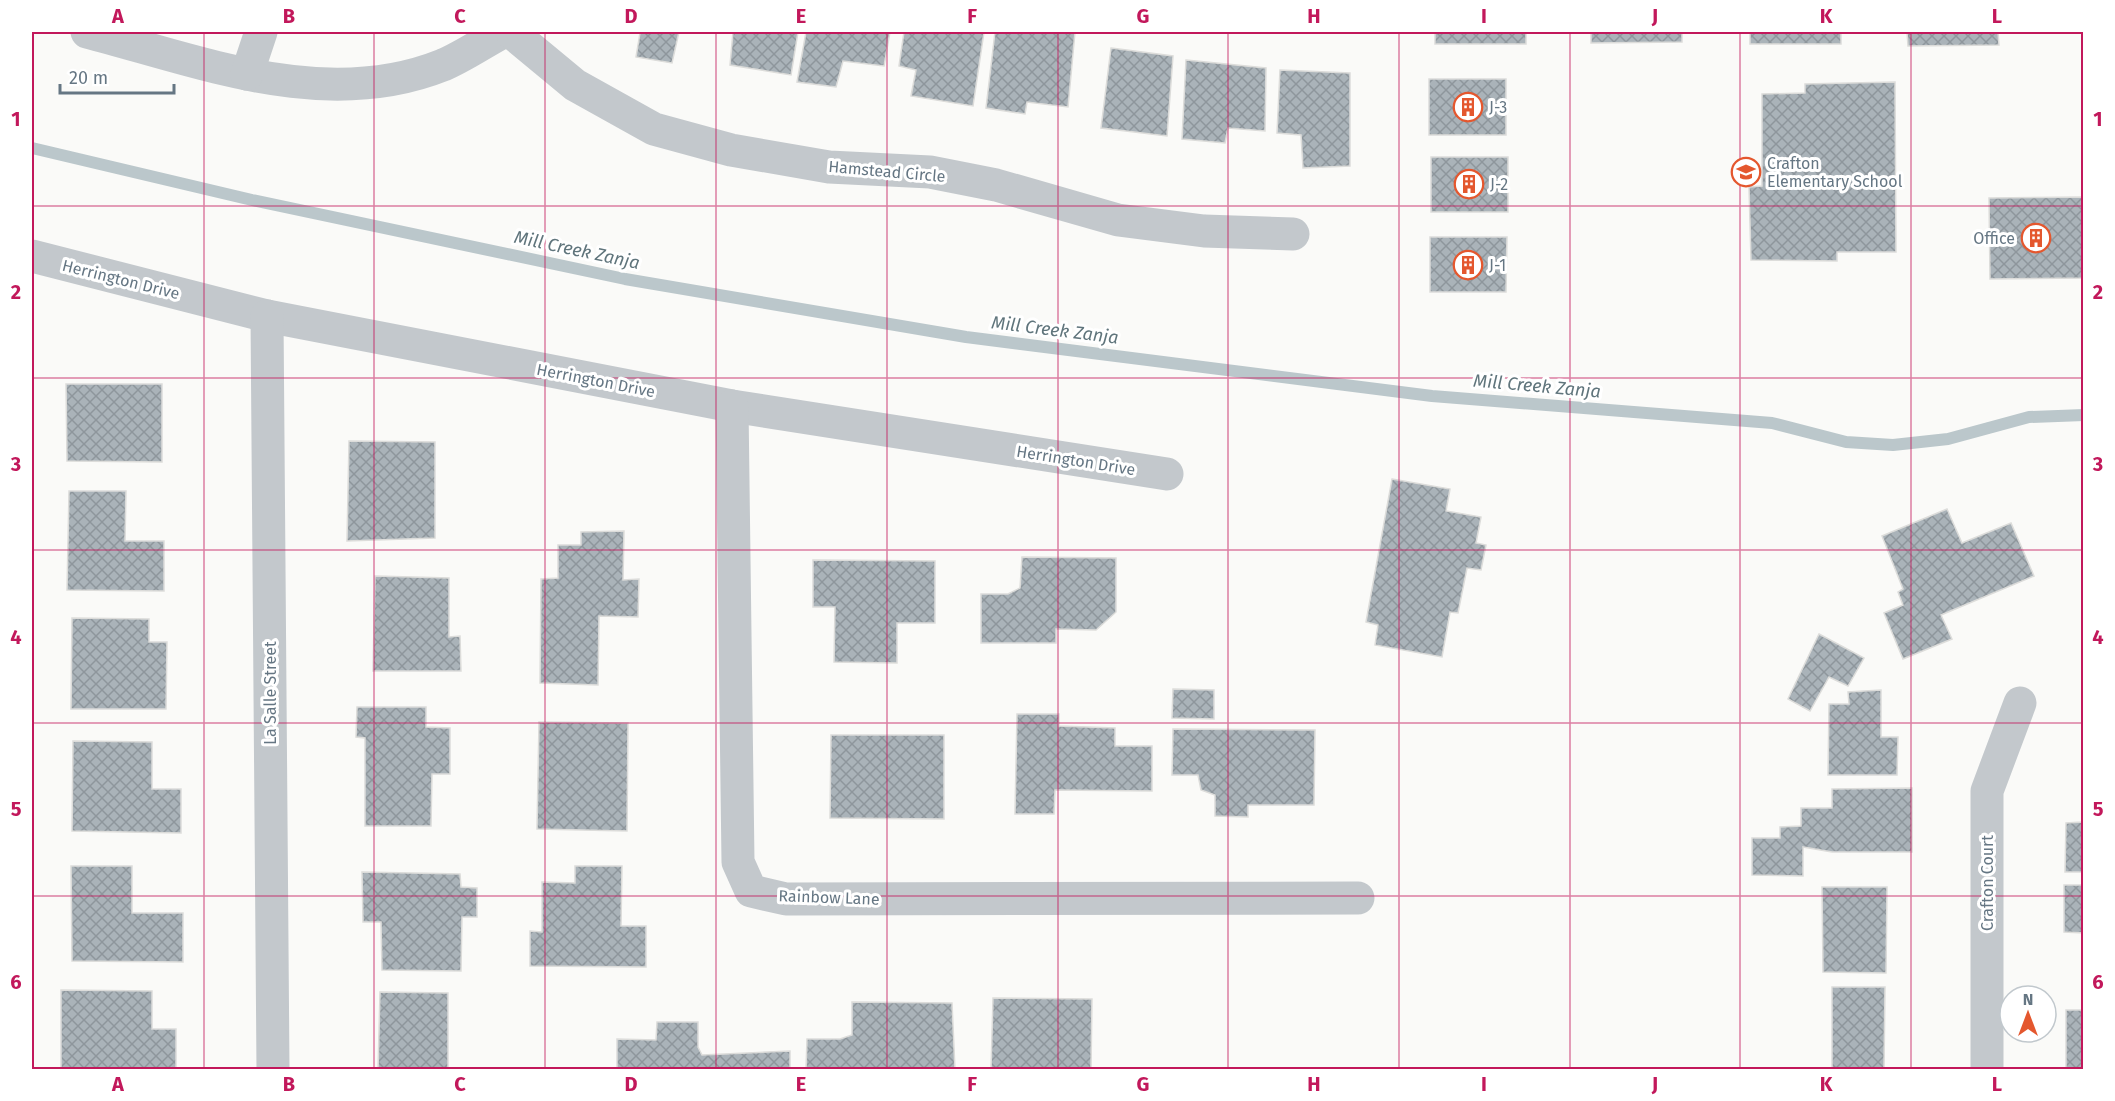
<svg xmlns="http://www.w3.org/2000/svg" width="2115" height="1101" viewBox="0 0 2115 1101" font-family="'Fira Sans',sans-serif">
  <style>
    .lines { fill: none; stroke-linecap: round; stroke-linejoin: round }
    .stream { stroke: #bbc7cb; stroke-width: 12 }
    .building { fill: url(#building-cross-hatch); stroke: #dcdcda; stroke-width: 1.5 }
    .minor { stroke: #c3c8cc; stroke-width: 33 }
    .grid { fill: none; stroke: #c2185b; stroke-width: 1.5; stroke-opacity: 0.55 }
    .labels { text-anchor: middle; stroke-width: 6; stroke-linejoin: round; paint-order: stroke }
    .poi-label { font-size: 16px; fill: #657683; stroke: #fff; text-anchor: start }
    .street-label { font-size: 16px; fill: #657683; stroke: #fff }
    .water-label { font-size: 18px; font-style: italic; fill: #60757c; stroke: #fff }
    .neatline { fill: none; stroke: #c2185b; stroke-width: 2 }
    .grid-label { font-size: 20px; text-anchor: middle; font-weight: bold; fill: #c2185b }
  </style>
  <defs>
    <pattern id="building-cross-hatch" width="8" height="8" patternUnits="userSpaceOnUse" patternTransform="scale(1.5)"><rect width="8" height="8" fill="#aab3b9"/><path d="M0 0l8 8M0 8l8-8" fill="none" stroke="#8e969c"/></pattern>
  </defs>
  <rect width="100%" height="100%" fill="#fafaf8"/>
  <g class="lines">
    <path class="stream" d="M 32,148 L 252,200 L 625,279 L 966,337 L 1432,396 L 1772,423 L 1846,442 L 1893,445 L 1948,439 L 2029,417 L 2084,415"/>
  </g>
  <g class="building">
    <path d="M 631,32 L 679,32 L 672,63 L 636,57 L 640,33 Z"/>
    <path d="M 733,32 L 798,32 L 791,75 L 730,65 Z"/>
    <path d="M 806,32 L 890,32 L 884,66 L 843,61 L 836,87 L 797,82 Z"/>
    <path d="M 904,32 L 984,32 L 973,106 L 911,96 L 916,70 L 899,66 Z"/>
    <path d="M 995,32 L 1075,32 L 1068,107 L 1027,102 L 1025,114 L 986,108 Z"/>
    <rect x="1435" y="32" width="91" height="12"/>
    <path d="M 1591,32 L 1682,32 L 1682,42 L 1591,43 Z"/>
    <rect x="1750" y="32" width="91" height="12"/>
    <path d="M 1907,32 L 1998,32 L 1999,45 L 1908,46 Z"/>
    <path d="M 1111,48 L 1173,56 L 1167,136 L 1101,128 Z"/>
    <path d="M 1186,60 L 1266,68 L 1265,131 L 1228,128 L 1225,143 L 1182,139 Z"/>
    <path d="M 1280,70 L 1350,73 L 1350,166 L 1303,168 L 1301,135 L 1277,133 Z"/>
    <rect x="1429" y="79" width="77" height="56"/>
    <path d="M 1895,82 L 1896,252 L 1837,252 L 1837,261 L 1751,260 L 1749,187 L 1762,186 L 1762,94 L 1805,93 L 1805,84 Z"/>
    <rect x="1431" y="157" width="77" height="55"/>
    <path d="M 2084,197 L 2084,278 L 1990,279 L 1989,198 Z"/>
    <path d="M 1430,237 L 1507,237 L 1506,292 L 1430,292 Z"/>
    <path d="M 66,384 L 162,384 L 162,462 L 67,461 Z"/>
    <path d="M 349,441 L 435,442 L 435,538 L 347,541 Z"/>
    <path d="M 1392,479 L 1450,489 L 1446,511 L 1481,517 L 1476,543 L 1486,545 L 1481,570 L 1467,568 L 1458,613 L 1450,612 L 1442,657 L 1375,645 L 1378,625 L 1366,622 Z"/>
    <path d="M 69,491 L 126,491 L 125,541 L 164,541 L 164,591 L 67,590 Z"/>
    <path d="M 1947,509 L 1962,543 L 2011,523 L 2034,576 L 1941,615 L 1952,639 L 1903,659 L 1884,613 L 1903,605 L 1898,592 L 1903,589 L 1882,536 Z"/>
    <path d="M 624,531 L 623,580 L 639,579 L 638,617 L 599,616 L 598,685 L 540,683 L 541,579 L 558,578 L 558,545 L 581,545 L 581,532 Z"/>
    <path d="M 1022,557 L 1116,558 L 1116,612 L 1096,630 L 1056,629 L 1056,643 L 981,643 L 981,594 L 1008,594 L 1020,588 Z"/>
    <path d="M 813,560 L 935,561 L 935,623 L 897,623 L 897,663 L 834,662 L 835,607 L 813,607 Z"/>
    <path d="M 375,576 L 449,578 L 449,637 L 460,636 L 461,671 L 373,671 Z"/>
    <path d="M 72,618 L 149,619 L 149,642 L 167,642 L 166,709 L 71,709 Z"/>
    <path d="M 1819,634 L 1864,658 L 1848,686 L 1829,677 L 1810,711 L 1788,699 Z"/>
    <path d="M 1173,689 L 1214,690 L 1214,719 L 1172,718 Z"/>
    <path d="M 1881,690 L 1881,737 L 1898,737 L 1897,775 L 1828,775 L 1829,704 L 1849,704 L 1848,692 Z"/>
    <path d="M 357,707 L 426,707 L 426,727 L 450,728 L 450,774 L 432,774 L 431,826 L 365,826 L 365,738 L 356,737 Z"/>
    <path d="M 1017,714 L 1059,714 L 1059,726 L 1115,728 L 1115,746 L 1152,746 L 1152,791 L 1055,790 L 1054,814 L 1015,814 Z"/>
    <path d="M 539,722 L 628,723 L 627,831 L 537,829 Z"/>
    <path d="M 1173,729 L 1315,730 L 1314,805 L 1248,805 L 1248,817 L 1215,816 L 1215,795 L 1201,790 L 1198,775 L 1172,775 Z"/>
    <path d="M 831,735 L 944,735 L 944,819 L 830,818 Z"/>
    <path d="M 73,741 L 152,742 L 152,789 L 181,789 L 181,833 L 72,831 Z"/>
    <path d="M 1912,788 L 1912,852 L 1832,852 L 1803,847 L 1803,876 L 1752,875 L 1752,838 L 1780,838 L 1780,827 L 1801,826 L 1801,808 L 1832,808 L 1832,789 Z"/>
    <path d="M 2083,792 L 2084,872 L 2065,872 L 2066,823 L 2082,822 Z"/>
    <path d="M 71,866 L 132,866 L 132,913 L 183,913 L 183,962 L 72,961 Z"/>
    <path d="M 575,866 L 622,866 L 621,926 L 646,926 L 646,967 L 530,966 L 530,931 L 542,932 L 542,882 L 575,883 Z"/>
    <path d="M 362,872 L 460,874 L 461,887 L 477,888 L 477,917 L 462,917 L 461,971 L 382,970 L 381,922 L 363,922 Z"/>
    <path d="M 2064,885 L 2084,885 L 2084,933 L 2064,932 Z"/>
    <path d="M 1822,887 L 1887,887 L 1886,973 L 1823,972 Z"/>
    <path d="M 1832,987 L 1885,987 L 1884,1070 L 1832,1070 Z"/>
    <path d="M 61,990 L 152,991 L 152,1029 L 176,1029 L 176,1070 L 61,1070 Z"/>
    <path d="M 380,992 L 448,993 L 448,1070 L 378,1070 Z"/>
    <path d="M 993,998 L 1092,999 L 1091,1070 L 991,1070 Z"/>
    <path d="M 852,1002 L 952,1003 L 955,1070 L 806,1070 L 807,1039 L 840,1039 L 852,1035 Z"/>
    <rect x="2066" y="1010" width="18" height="60"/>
    <path d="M 657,1022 L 698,1022 L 698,1047 L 702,1055 L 790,1051 L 790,1070 L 617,1070 L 617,1039 L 656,1040 Z"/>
  </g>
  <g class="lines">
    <g class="minor">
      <path d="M 87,32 C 202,62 326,112 443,65 C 464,56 484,42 503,32"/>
      <path d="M 511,32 L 575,85 L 654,129 L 731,150 L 829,167 L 930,172 L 996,185 L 1118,220 L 1204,231 L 1293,234"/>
      <path d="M 247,74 L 261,32"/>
      <path d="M 32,256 L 267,316 L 732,406 L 1167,474"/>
      <path d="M 267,316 L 273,1070"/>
      <path d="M 732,406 L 738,862 L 751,891 L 786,899 L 1358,898"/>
      <path d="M 1987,1070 L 1987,791 L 2020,703"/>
    </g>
  </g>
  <path class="grid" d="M 204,32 L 204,1070M 374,32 L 374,1070M 545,32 L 545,1070M 716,32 L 716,1070M 887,32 L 887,1070M 1058,32 L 1058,1070M 1228,32 L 1228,1070M 1399,32 L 1399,1070M 1570,32 L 1570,1070M 1740,32 L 1740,1070M 1911,32 L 1911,1070M 32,206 L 2084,206M 32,378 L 2084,378M 32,550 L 2084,550M 32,723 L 2084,723M 32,896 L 2084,896"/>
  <defs>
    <g id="building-ring" transform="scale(1.5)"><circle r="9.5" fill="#fff" stroke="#e4572e" stroke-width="1.5"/><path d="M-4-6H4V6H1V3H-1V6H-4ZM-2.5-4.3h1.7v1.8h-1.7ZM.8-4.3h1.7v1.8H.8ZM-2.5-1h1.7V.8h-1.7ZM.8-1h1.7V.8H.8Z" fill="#e4572e"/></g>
    <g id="school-ring" transform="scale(1.5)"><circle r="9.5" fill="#fff" stroke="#e4572e" stroke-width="1.5"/><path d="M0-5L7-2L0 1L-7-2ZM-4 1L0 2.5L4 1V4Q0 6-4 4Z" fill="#e4572e"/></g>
  </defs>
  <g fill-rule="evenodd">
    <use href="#building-ring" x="1468" y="107"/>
    <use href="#school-ring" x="1746" y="172"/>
    <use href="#building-ring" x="1469" y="184"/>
    <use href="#building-ring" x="2036" y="238"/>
    <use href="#building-ring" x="1468" y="265"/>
  </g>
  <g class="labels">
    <g class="poi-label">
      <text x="1489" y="113">J-3</text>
      <text x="1767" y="169">Crafton<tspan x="1767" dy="18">Elementary School</tspan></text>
      <text x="1490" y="190">J-2</text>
      <text x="2015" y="244" text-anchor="end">Office</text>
      <text x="1489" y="271">J-1</text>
    </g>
    <g class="street-label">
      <text transform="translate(887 171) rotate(5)" y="6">Hamstead Circle</text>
      <text transform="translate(121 279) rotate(14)" y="6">Herrington Drive</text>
      <text transform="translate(596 380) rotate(11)" y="6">Herrington Drive</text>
      <text transform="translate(1076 460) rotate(9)" y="6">Herrington Drive</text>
      <text transform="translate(270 693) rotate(-90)" y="6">La Salle Street</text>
      <text transform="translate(1987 883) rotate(-90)" y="6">Crafton Court</text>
      <text transform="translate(829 897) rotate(2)" y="6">Rainbow Lane</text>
    </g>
    <g class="water-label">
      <text transform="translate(577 250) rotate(12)" y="6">Mill Creek Zanja</text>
      <text transform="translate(1055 330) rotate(7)" y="6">Mill Creek Zanja</text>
      <text transform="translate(1537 386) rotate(5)" y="6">Mill Creek Zanja</text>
    </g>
  </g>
  <rect width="2115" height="1101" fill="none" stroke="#ffffff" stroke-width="66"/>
  <g transform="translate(2028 1014)"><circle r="28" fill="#ffffff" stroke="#c1c8cd" stroke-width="1.5"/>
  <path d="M0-4.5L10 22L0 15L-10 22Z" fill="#e4572e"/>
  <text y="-9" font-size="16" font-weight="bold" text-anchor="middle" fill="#657683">N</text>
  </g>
  <path d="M60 84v9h114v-9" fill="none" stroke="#657683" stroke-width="3"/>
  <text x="69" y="84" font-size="18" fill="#657683" stroke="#ffffff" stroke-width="4.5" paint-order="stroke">20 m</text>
  <rect x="33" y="33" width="2049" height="1035" class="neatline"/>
  <g class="grid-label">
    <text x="118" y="23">A</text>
    <text x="289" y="23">B</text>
    <text x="460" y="23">C</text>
    <text x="631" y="23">D</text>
    <text x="801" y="23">E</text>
    <text x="972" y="23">F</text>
    <text x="1143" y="23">G</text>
    <text x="1314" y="23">H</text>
    <text x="1484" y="23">I</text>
    <text x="1655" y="23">J</text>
    <text x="1826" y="23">K</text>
    <text x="1997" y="23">L</text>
    <text x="16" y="126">1</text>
    <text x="2098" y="126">1</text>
    <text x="16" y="299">2</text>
    <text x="2098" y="299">2</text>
    <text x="16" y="471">3</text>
    <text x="2098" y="471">3</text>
    <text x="16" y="644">4</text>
    <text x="2098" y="644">4</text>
    <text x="16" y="816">5</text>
    <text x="2098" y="816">5</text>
    <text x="16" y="989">6</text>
    <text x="2098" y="989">6</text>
    <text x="118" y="1091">A</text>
    <text x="289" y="1091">B</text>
    <text x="460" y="1091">C</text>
    <text x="631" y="1091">D</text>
    <text x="801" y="1091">E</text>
    <text x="972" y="1091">F</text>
    <text x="1143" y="1091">G</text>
    <text x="1314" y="1091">H</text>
    <text x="1484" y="1091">I</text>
    <text x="1655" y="1091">J</text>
    <text x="1826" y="1091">K</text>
    <text x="1997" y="1091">L</text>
  </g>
</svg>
